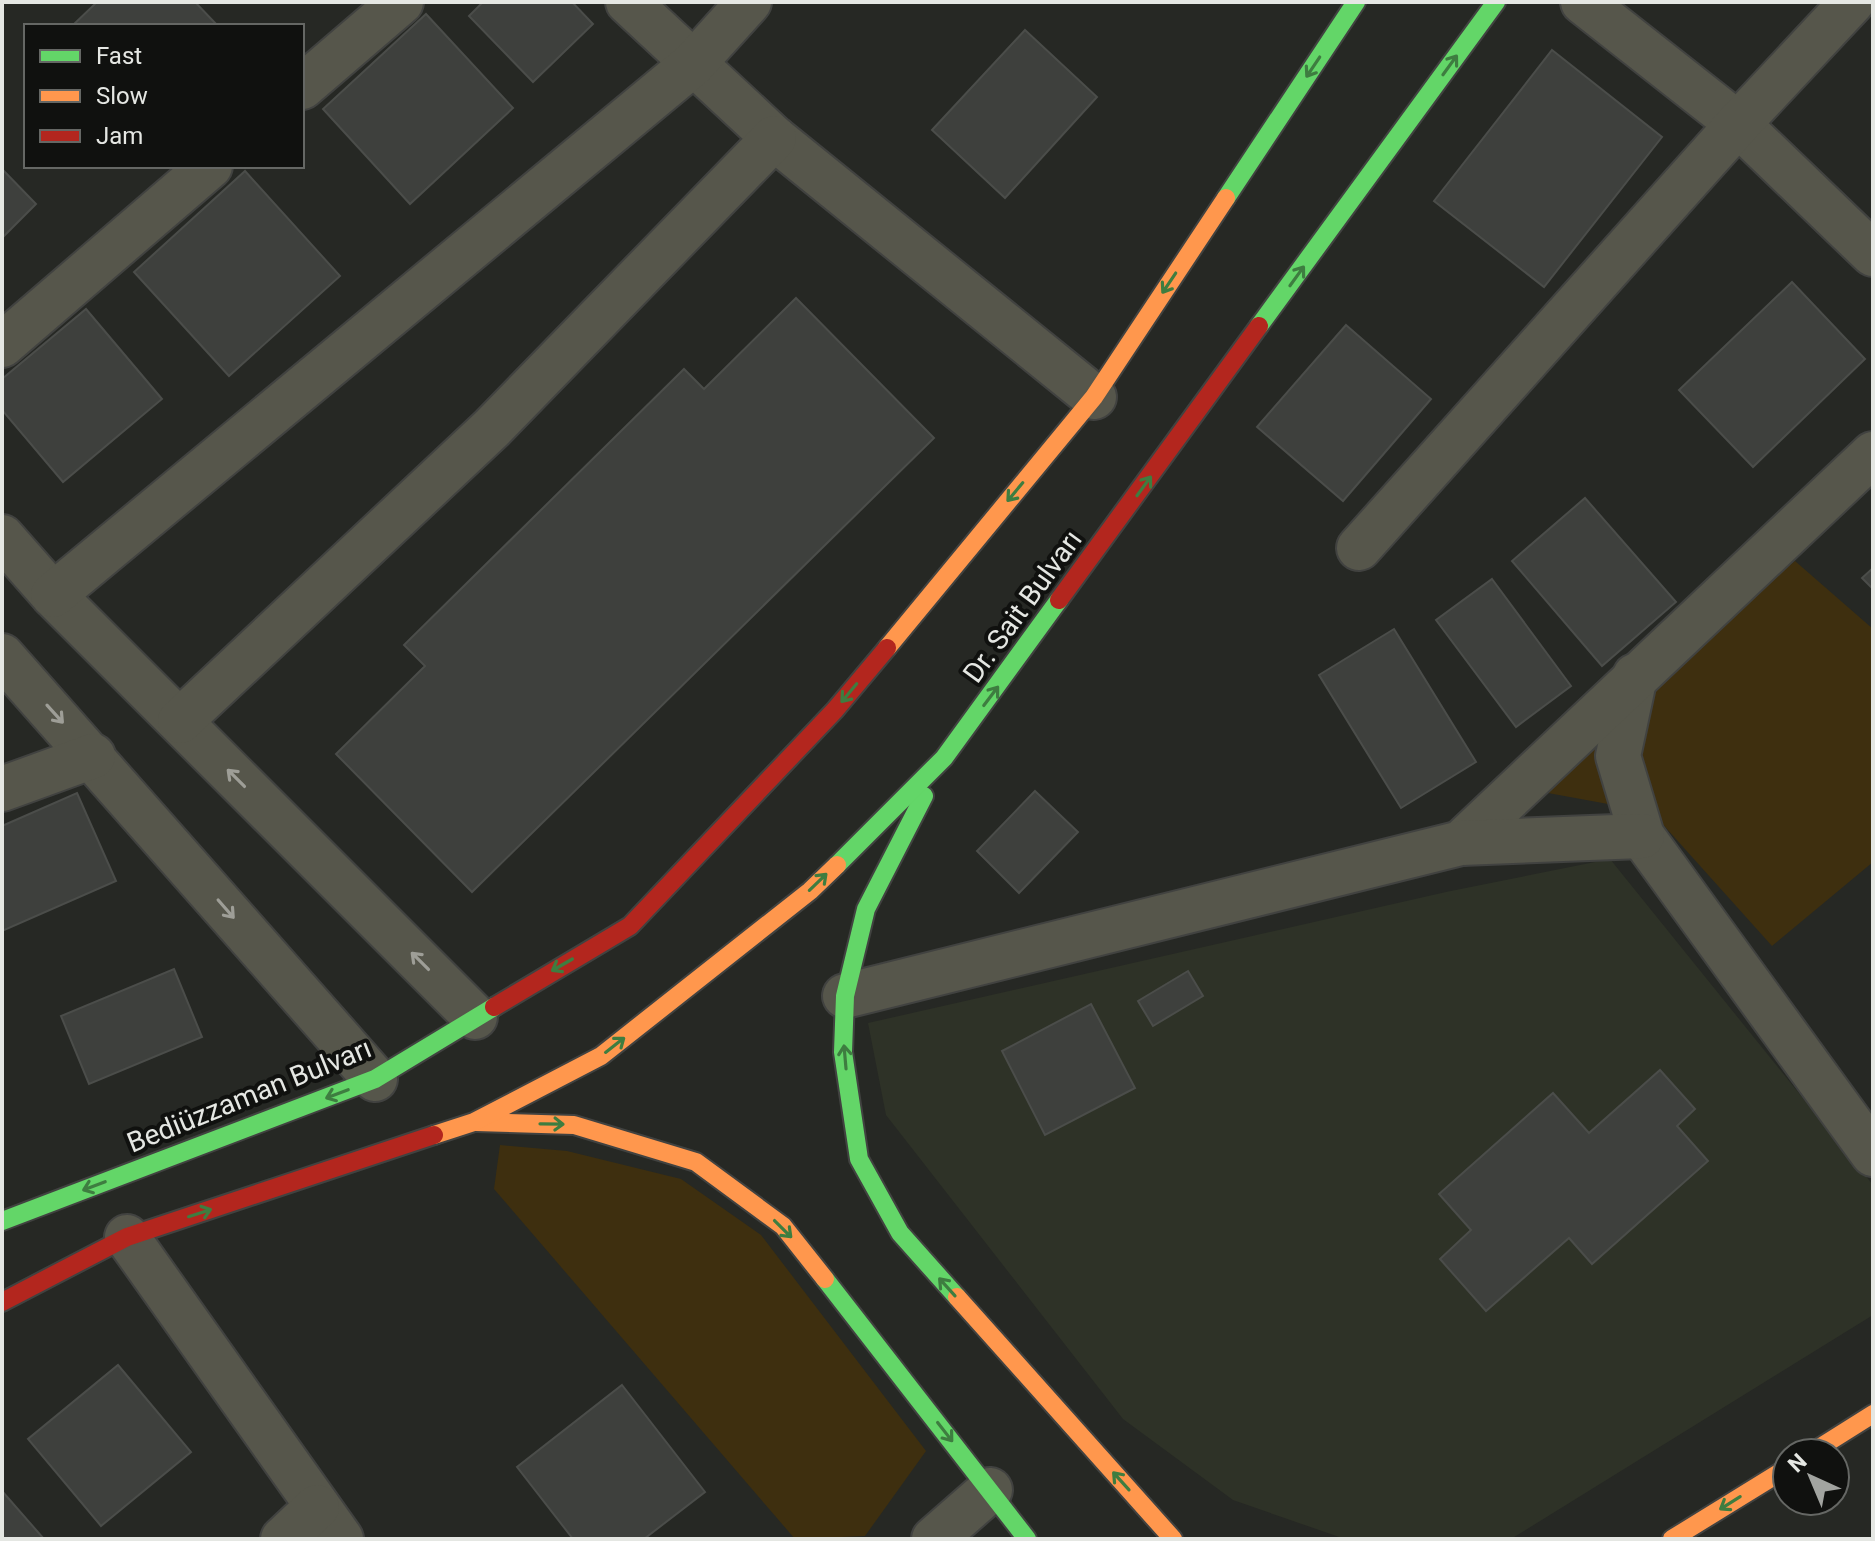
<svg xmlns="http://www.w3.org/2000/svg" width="1875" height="1541" viewBox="0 0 1875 1541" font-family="Roboto,sans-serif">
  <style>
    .built { fill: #2e3227 }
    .green { fill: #3e2f0f }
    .building { fill: #3e403d; stroke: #4b4d4a; stroke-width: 2 }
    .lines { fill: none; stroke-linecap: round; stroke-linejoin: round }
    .street-casing { stroke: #414240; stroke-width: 48 }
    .fast-casing { stroke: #414240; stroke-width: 22 }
    .slow-casing { stroke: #414240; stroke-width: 22 }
    .jam-casing { stroke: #414240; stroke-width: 22 }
    .street { stroke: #56564b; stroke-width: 44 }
    .fast { stroke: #63d668; stroke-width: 18 }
    .slow { stroke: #ff974d; stroke-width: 18 }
    .jam { stroke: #b3261e; stroke-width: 18 }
    .oneway { stroke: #3e7d40 }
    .oneway2 { stroke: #9e9e97 }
    .labels { text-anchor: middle; stroke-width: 8; stroke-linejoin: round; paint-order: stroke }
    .street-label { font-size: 28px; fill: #e5e7e3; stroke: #10110f }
  </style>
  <rect width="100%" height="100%" fill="#262824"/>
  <path class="built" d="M 1610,859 L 1873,1185 L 1873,1315 L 1511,1539 L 1345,1539 L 1233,1500 L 1123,1419 L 886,1115 L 868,1023 L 1446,892 Z"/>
  <g class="green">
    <path d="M 1795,561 L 1873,629 L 1873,862 L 1772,946 L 1658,819 L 1637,761 L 1657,677 Z"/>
    <path d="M 1599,739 L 1608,804 L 1548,793 Z"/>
    <path d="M 500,1145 L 567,1151 L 681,1179 L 761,1235 L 926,1451 L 865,1536 L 795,1539 L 494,1189 Z"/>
  </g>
  <g class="building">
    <path d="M 97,2 L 195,2 L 218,26 L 72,26 Z"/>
    <path d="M 483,2 L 572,2 L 593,24 L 533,82 L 469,16 Z"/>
    <path d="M 426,14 L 513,108 L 410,204 L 323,109 Z"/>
    <path d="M 1025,30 L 1097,97 L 1005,198 L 932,130 Z"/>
    <path d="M 1552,50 L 1662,137 L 1544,287 L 1434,201 Z"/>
    <path d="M 2,169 L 36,204 L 2,238 Z"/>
    <path d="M 245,171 L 340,276 L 229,376 L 134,272 Z"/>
    <path d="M 1792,282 L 1865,359 L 1753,467 L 1679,390 Z"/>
    <path d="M 796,298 L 934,438 L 472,892 L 336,754 L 425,666 L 404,645 L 684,369 L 704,389 Z"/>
    <path d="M 86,309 L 162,399 L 63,482 L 2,410 L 2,379 Z"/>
    <path d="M 1346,325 L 1431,399 L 1343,501 L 1257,427 Z"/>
    <path d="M 1585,498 L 1676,602 L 1602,666 L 1512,561 Z"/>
    <path d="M 1873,568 L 1873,589 L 1862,578 Z"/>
    <path d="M 1492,579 L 1571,686 L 1516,727 L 1436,620 Z"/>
    <path d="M 1394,629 L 1476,762 L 1401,808 L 1319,675 Z"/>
    <path d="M 1035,791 L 1078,832 L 1019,893 L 977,851 Z"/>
    <path d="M 77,793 L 116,881 L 2,931 L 2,826 Z"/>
    <path d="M 174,969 L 202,1037 L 89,1084 L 61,1016 Z"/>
    <path d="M 1188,971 L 1203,996 L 1153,1026 L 1138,1001 Z"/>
    <path d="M 1091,1004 L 1135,1088 L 1045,1135 L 1002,1051 Z"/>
    <path d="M 1660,1070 L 1695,1109 L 1677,1126 L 1708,1161 L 1592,1264 L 1569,1238 L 1486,1311 L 1440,1259 L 1471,1230 L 1439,1194 L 1553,1093 L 1589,1133 Z"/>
    <path d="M 118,1365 L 191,1452 L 101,1526 L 28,1439 Z"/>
    <path d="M 622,1385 L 705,1492 L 644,1539 L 573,1539 L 517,1467 Z"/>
    <path d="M 2,1491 L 44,1539 L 2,1539 Z"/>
  </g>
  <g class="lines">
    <g class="street-casing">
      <g id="street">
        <path d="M 628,2 L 774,138 L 1094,397"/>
        <path d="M 1583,2 L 1738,124 L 1873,254"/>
        <path d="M 302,87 L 401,2"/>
        <path d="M 2,345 L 210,166"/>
        <path d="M 2,537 L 53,595 L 475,1017"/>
        <path d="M 1359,548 L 1738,124 L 1852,2"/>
        <path d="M 53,595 L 693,64 L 749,2"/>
        <path d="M 2,656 L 375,1079"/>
        <path d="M 1635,676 L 1618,756 L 1642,836 L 1873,1154"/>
        <path d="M 180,721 L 492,428 L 774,138"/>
        <path d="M 2,789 L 93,756"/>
        <path d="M 1461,843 L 1873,454"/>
        <path d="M 845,996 L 1461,843 L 1642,836"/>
        <path d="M 127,1237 L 341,1539"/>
        <path d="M 283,1539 L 317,1507"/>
        <path d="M 934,1539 L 990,1490"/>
      </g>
    </g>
    <g class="fast-casing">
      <g id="fast">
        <path d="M 1226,198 L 1356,2"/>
        <path d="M 1259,326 L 1496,2"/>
        <path d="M 924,796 L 866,909 L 845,996 L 843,1052 L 859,1159 L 900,1233 L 957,1297"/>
        <path d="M 837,865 L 944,758 L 1059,600"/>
        <path d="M 2,1221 L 375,1079 L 494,1007"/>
        <path d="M 825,1279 L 1027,1539"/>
      </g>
    </g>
    <g class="slow-casing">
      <g id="slow">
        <path d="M 887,648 L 1094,397 L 1226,198"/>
        <path d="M 476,1122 L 574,1125 L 696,1162 L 783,1226 L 825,1279"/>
        <path d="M 434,1135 L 474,1122 L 601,1056 L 810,891 L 837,865"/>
        <path d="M 957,1297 L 1173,1539"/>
        <path d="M 1811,1453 L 1873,1414"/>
        <path d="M 1672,1539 L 1787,1468"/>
      </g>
    </g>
    <g class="jam-casing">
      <g id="jam">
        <path d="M 1059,600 L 1259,326"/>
        <path d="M 494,1007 L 630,926 L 835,710 L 887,648"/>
        <path d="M 2,1302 L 127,1237 L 434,1135"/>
      </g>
    </g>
    <use href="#street" class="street"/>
    <use href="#fast" class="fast"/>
    <use href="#slow" class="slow"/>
    <use href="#jam" class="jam"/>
  </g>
  <defs><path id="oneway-shaft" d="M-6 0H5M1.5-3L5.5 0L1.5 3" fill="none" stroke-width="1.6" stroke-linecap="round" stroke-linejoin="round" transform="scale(2)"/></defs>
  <g class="oneway">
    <use href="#oneway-shaft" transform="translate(1450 65) rotate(-54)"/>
    <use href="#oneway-shaft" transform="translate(1313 67) rotate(124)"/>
    <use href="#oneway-shaft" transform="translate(1297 276) rotate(-54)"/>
    <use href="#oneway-shaft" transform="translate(1169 283) rotate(124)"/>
    <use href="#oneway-shaft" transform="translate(1144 486) rotate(-54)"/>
    <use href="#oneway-shaft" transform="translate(1015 492) rotate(130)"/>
    <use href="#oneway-shaft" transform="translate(849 693) rotate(130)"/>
    <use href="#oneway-shaft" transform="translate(991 696) rotate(-53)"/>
    <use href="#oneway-shaft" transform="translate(818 882) rotate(-44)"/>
    <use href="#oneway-shaft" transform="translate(562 965) rotate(150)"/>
    <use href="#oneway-shaft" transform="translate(615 1045) rotate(-38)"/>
    <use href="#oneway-shaft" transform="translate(845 1057) rotate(-95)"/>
    <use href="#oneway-shaft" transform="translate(337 1094) rotate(159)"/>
    <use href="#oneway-shaft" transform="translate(552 1124) rotate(1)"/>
    <use href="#oneway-shaft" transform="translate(94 1186) rotate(159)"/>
    <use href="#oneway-shaft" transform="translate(200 1213) rotate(-18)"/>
    <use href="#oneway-shaft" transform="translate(783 1229) rotate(45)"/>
    <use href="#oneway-shaft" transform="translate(947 1287) rotate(-132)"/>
    <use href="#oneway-shaft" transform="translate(945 1432) rotate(52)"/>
    <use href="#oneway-shaft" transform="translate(1121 1481) rotate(-132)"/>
    <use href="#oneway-shaft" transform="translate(1730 1503) rotate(148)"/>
  </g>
  <g class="oneway2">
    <use href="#oneway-shaft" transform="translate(55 714) rotate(48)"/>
    <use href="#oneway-shaft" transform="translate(236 778) rotate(-135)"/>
    <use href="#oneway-shaft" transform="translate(226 909) rotate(49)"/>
    <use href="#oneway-shaft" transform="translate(420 961) rotate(-135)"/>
  </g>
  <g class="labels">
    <g class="street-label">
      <text transform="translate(1022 606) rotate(-54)" y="10">Dr. Sait Bulvarı</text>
      <text transform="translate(249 1095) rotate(-22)" y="10">Bediüzzaman Bulvarı</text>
    </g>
  </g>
  <rect width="1875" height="1541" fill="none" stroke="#e5e7e3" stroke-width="8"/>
  <rect x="24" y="24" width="280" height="144" fill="#10110f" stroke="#656764" stroke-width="2"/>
  <rect x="40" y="50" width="40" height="12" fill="#63d668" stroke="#656764" stroke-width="2"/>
  <text x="96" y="64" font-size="24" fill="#e5e7e3">Fast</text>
  <rect x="40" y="90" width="40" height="12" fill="#ff974d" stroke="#656764" stroke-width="2"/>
  <text x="96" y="104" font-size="24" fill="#e5e7e3">Slow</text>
  <rect x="40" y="130" width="40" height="12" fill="#b3261e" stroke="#656764" stroke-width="2"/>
  <text x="96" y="144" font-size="24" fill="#e5e7e3">Jam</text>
  <g transform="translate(1811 1477) rotate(316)"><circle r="38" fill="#10110f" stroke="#656764" stroke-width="2"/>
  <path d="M0-6L14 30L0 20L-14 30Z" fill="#a2a4a0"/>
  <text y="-12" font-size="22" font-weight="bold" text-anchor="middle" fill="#e5e7e3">N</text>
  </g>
</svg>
